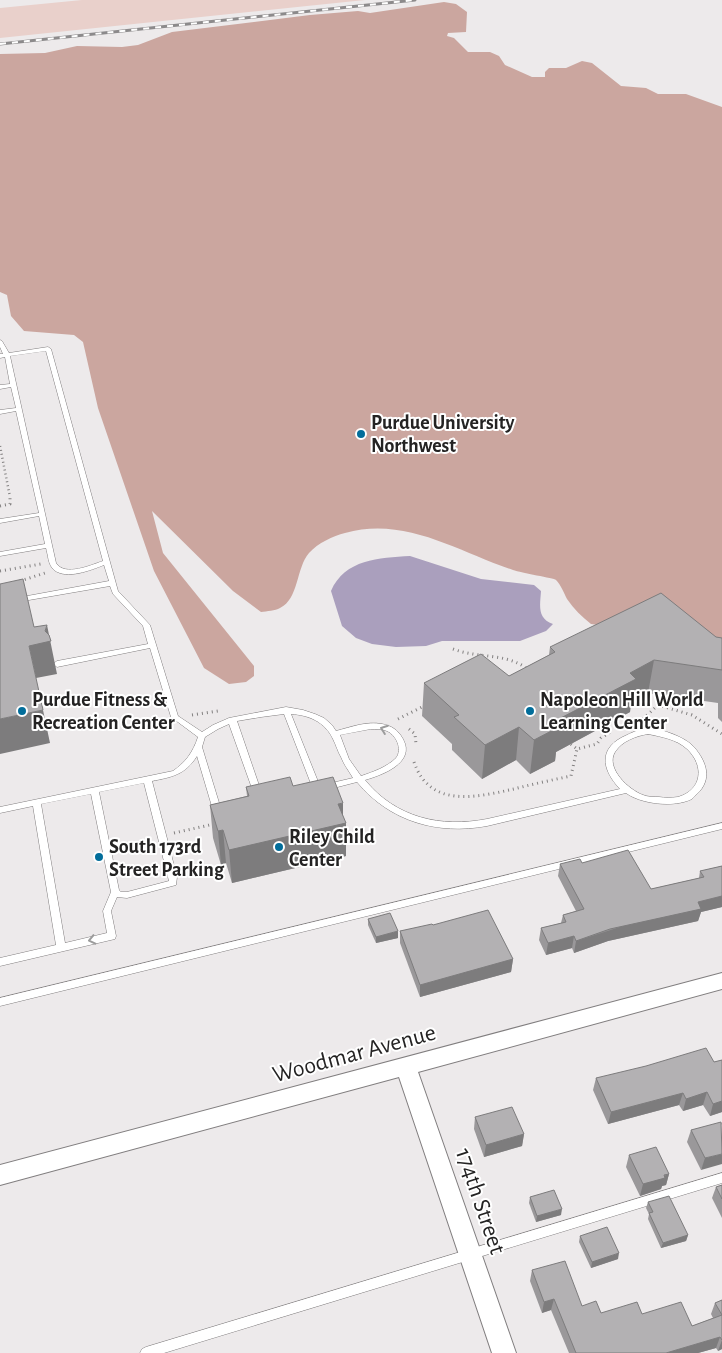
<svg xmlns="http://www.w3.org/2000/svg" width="722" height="1353" viewBox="0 0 722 1353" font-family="'Alegreya Sans',sans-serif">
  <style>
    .green { fill: #e9d0cb }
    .forest { fill: #cba69f }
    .water { fill: #aa9fbd }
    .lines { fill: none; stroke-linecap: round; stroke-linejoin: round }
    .service-casing { stroke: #817e7f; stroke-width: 1 }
    .minor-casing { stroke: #817e7f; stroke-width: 2 }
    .path-far1 { stroke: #838181; stroke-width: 2.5; stroke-dasharray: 1 3; stroke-linecap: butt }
    .path { stroke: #838181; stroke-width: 3; stroke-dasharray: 1 4; stroke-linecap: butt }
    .service { fill: #fff; fill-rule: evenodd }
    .minor { fill: #fff; fill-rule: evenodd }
    .rail-casing { stroke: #8c8a8b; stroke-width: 3 }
    .rail { stroke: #fff; stroke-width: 2; stroke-dasharray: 6; stroke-linecap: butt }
    .wall { fill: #9a989a }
    .shaded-wall { fill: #7d7c7d }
    .building { fill: #b3b1b3; stroke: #7d7c7d }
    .oneway { stroke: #9c9c9c }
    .poi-dot { fill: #026d9a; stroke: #fff; stroke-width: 2 }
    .labels { text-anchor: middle; stroke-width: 4; stroke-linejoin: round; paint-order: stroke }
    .poi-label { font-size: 20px; font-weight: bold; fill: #242323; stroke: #fff; text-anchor: start }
    .near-street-label { font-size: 24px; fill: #242323; stroke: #fff }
  </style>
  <rect width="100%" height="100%" fill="#edeaeb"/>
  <path class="green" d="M 82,0 L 365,0 L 0,38 L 0,8 Z"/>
  <path class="forest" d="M 444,2 L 456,4 L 467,12 L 466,32 L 448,33 L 447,36 L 454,38 L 468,52 L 490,52 L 499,56 L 505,65 L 532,77 L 545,77 L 545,72 L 549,68 L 566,68 L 582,61 L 592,63 L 621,86 L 646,88 L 658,94 L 686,94 L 722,107 L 722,642 L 591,624 C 582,617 574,609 567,599 C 564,593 561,585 556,580 C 554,578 521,573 513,570 C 458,552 406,516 345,533 C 333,536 318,543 309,553 C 296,568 299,599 280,608 C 275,611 267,611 261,612 L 233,591 L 152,511 L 163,553 L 254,666 L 254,676 L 246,682 L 229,684 L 204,668 L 154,571 L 98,408 L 83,342 L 74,335 L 24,331 L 11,316 L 7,295 L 0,292 L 0,54 L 45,53 L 77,46 L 122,47 L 138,45 L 172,32 L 310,15 L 358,11 L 370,13 Z"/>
  <path class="water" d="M 410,556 L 481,579 L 534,585 L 541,591 C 540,606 537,618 553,624 L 546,631 L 520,641 L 442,641 L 426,646 L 396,647 L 372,644 L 356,638 L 342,626 L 331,591 C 345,559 379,558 410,556 Z"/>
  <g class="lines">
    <g class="service-casing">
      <g id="service">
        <path d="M 0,340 L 2,341 L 9,353 L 48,347 L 51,349 L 118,591 L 150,625 L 178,716 L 202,732 L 213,725 L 229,718 L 286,707 L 303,710 L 315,714 L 324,718 L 332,725 L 336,731 C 351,727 367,721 382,724 C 392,726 398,730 403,739 C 416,763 382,775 365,780 C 396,818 441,828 487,819 L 620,789 C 601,769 598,747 627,735 C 633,732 642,728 649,728 C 662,729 685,737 694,747 C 706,761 713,779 697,794 C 695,795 694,797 692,799 C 674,808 641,804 626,793 L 487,826 C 438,835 390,822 357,782 L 326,790 L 323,789 L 322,787 L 323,785 L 353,778 C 349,771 344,765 341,757 C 338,752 336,745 333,739 C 325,722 309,715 291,714 L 321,789 L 320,791 L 314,791 L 313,789 L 284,714 L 261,717 L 237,721 L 262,794 L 261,796 L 255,796 L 254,794 L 229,724 L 218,729 L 205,737 L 202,747 L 220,806 L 223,809 C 221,813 218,813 214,812 L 213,810 L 197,756 C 185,775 172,777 152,781 L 177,877 L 176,885 L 127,898 L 117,897 L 111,911 L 116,936 L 115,939 L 0,966 L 0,958 L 56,945 L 33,806 L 0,813 L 0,807 L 173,771 C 186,762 193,752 198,737 L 171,717 L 150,648 L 57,667 L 53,664 L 57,661 L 148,644 L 143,626 L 113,594 L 110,586 L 0,605 L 0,601 L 109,581 L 104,565 C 91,570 67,580 54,570 C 48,565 48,554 46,548 L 0,556 L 0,552 L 45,544 L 39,516 L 0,523 L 0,519 L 39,513 L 16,411 L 0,414 L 0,410 L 16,408 L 11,387 L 0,389 L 0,385 L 10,384 L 5,357 L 0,358 L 0,354 L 3,354 L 0,347 ZM 46,351 L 103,561 C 91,565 65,577 56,563 L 10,356 ZM 371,729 C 376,729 382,729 387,731 C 396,735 403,749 396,758 C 387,767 373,772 361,776 L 349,759 L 340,735 ZM 648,734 C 662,737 676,739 687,749 C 705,766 702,790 678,797 C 671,798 665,798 659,797 C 654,797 648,797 643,795 C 629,790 605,768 615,752 C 622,741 636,736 648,734 ZM 144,783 L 169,881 L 127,892 L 121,892 L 119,890 L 99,792 ZM 91,794 L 111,892 L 103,911 L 107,933 L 65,943 L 41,804 Z"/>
        <path d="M 722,823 L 722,829 L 0,1006 L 0,998 Z"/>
        <path d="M 722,1173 L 722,1183 L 164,1353 L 140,1353 L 142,1349 L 146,1347 Z"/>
      </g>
    </g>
    <g class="minor-casing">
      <path id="minor" d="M 722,973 L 722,989 L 418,1072 L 516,1353 L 492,1353 L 399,1077 L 0,1185 L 0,1165 Z"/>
    </g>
    <path class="path-far1" d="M 0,446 L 10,497"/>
    <g class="path">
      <path d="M 0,506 L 10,504 L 10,495"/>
      <path d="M 0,571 L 41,564"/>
      <path d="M 20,581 L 45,573"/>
      <path d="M 453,649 C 479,659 506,652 529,670"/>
      <path d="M 192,715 L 218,711"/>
      <path d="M 398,719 L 426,705"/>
      <path d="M 643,719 L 658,705 L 692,715 L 722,734"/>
      <path d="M 409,729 L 415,734 L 416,744"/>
      <path d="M 567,741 L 577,749 L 597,744 L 601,738 L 612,731"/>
      <path d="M 414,762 C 430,809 477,797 514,789 C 533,784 552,780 571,776 L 577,749"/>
      <path d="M 174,833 L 214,824"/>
    </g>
    <use href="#service" class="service"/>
    <use href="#minor" class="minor"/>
    <g class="rail-casing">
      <path id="rail" d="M 0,44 L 415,0"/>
    </g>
    <use href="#rail" class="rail"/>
  </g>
  <g class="wall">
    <path d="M 716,637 L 722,638 L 722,722 L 718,718 L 718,703 L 648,693 L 631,702 L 630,712 L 556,752 L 555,761 L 530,774 L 516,760 L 482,779 L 452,750 L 452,744 L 422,716 L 424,683 L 509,676 L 549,655 L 550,647 Z"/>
    <path d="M 293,786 L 343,816 L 346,856 L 232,883 L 226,863 L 221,865 L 213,838 L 210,805 L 247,796 L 246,787 Z"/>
    <path d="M 582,863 L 651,889 L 699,878 L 700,871 L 722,866 L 722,907 L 701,912 L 698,921 L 608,941 L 574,953 L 572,948 L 546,955 L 539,940 L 541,928 L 561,923 L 563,915 L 576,911 L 558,876 L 560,864 Z"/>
    <path d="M 368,919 L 398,938 L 376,943 L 368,925 Z"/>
    <path d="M 433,925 L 513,959 L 511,972 L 420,997 L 400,943 L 400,931 Z"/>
    <path d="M 722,1060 L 722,1112 L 710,1116 L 703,1105 L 683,1111 L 679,1105 L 608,1124 L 593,1090 L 596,1078 L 714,1062 Z"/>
    <path d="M 475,1117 L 524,1134 L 522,1146 L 484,1157 L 474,1129 Z"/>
    <path d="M 722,1123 L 701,1170 L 687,1142 L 691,1130 Z"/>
    <path d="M 629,1155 L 669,1174 L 666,1185 L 662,1186 L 661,1189 L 640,1196 L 626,1167 Z"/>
    <path d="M 722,1185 L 722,1218 L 712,1198 L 716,1187 Z"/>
    <path d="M 530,1197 L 561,1215 L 536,1222 L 529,1203 Z"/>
    <path d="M 648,1202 L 688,1235 L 686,1241 L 661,1248 L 648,1219 L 649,1214 L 646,1208 Z"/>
    <path d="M 580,1236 L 618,1259 L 591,1268 L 579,1242 Z"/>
    <path d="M 532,1270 L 582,1306 L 601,1313 L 642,1314 L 692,1326 L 713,1318 L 711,1314 L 715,1303 L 722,1300 L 722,1349 L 718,1351 L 716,1348 L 698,1353 L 569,1353 L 551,1310 L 542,1313 L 530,1281 Z"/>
  </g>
  <g class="shaded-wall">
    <path d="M 47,625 L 57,674 L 36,678 L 29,646 L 45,631 Z"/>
    <path d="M 654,660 L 648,693 L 631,702 L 630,712 L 556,752 L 555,761 L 530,774 L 534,740 L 553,722 L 630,673 Z"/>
    <path d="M 43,710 L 50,743 L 0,754 L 0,719 Z"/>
    <path d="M 519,727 L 516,760 L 482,779 L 485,745 Z"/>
    <path d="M 343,803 L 343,823 L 346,823 L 346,856 L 232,883 L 229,850 L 338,804 Z"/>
    <path d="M 223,830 L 226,863 L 221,865 L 218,831 Z"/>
    <path d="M 722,896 L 722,907 L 701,912 L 698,921 L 608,941 L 574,953 L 576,941 L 698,902 Z"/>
    <path d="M 398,931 L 398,938 L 376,943 L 376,937 Z"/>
    <path d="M 574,936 L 572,948 L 546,955 L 548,943 Z"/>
    <path d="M 513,959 L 511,972 L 420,997 L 420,985 Z"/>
    <path d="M 707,1092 L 703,1105 L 683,1111 L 686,1099 Z"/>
    <path d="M 683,1093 L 679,1105 L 608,1124 L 611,1112 Z"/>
    <path d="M 722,1101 L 722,1112 L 710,1116 L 713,1104 Z"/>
    <path d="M 524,1134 L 522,1146 L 484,1157 L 486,1145 Z"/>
    <path d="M 722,1154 L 722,1164 L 701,1170 L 705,1158 Z"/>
    <path d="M 669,1174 L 666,1185 L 662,1186 L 661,1189 L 640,1196 L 643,1184 Z"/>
    <path d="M 562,1209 L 561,1215 L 536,1222 L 537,1216 Z"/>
    <path d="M 688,1235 L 686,1241 L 661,1248 L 663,1243 Z"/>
    <path d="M 619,1253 L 618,1259 L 591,1268 L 592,1262 Z"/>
    <path d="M 554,1299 L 551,1310 L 542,1313 L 544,1302 Z"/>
    <path d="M 720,1337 L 716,1348 L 698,1353 L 666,1353 Z"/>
    <path d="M 722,1340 L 722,1349 L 718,1351 Z"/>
  </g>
  <g class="building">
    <path d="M 23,579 L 34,627 L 47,625 L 45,631 L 49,635 L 51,641 L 29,646 L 43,710 L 0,719 L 0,584 Z"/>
    <path d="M 661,593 L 716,637 L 722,638 L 722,670 L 654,660 L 630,673 L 636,679 L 553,722 L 559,727 L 534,740 L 519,727 L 485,745 L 454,717 L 459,715 L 424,683 L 481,654 L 509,676 L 555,652 L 550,647 Z"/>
    <path d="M 290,777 L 293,786 L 333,777 L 343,803 L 338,804 L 346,823 L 229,850 L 223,830 L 218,831 L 210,805 L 249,796 L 246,787 Z"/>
    <path d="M 628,850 L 651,889 L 704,877 L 700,871 L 722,866 L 722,896 L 698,902 L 701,909 L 610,929 L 576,941 L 574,936 L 548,943 L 541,928 L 566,922 L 563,915 L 584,909 L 560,864 L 580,859 L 582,863 Z"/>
    <path d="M 488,910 L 513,959 L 420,985 L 400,931 L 432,924 L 433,925 Z"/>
    <path d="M 390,913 L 398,931 L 376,937 L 368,919 Z"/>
    <path d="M 706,1048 L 714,1062 L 722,1060 L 722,1101 L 713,1104 L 707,1092 L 686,1099 L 683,1093 L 611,1112 L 596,1078 L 646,1066 Z"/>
    <path d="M 512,1107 L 524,1134 L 486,1145 L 475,1117 Z"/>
    <path d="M 721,1122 L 722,1154 L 705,1158 L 691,1130 Z"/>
    <path d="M 656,1147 L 669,1174 L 664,1175 L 665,1178 L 643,1184 L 629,1155 Z"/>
    <path d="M 722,1185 L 722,1199 L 716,1187 Z"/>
    <path d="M 554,1190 L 562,1209 L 537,1216 L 530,1197 Z"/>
    <path d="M 669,1196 L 688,1235 L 663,1243 L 649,1213 L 653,1212 L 648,1202 Z"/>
    <path d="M 607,1227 L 619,1253 L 592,1262 L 580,1236 Z"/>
    <path d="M 565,1261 L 582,1306 L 596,1301 L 601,1313 L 637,1302 L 642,1314 L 681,1302 L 692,1326 L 722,1315 L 715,1303 L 722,1300 L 722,1340 L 720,1337 L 666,1353 L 576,1353 L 554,1299 L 544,1302 L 532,1270 Z"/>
  </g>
  <defs><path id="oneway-chevron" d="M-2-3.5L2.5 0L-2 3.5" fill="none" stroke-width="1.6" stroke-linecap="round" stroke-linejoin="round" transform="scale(1.25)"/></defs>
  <g class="oneway">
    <use href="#oneway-chevron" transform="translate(384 729) rotate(-160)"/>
    <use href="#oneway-chevron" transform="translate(92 940) rotate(167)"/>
  </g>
  <g class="poi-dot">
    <circle cx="361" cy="434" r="5"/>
    <circle cx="22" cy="711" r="5"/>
    <circle cx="530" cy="711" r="5"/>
    <circle cx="279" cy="847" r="5"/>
    <circle cx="99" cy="857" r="5"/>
  </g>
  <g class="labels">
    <g class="poi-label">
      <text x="371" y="429">Purdue University<tspan x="371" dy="23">Northwest</tspan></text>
      <text x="32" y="706">Purdue Fitness &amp;<tspan x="32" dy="23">Recreation Center</tspan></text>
      <text x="540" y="706">Napoleon Hill World<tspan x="540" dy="23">Learning Center</tspan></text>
      <text x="289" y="843">Riley Child<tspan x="289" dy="23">Center</tspan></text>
      <text x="109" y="853">South 173rd<tspan x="109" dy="23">Street Parking</tspan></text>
    </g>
    <g class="near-street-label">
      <text transform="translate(354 1053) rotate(-15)" y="8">Woodmar Avenue</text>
      <text transform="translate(481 1201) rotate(71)" y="8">174th Street</text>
    </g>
  </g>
</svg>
